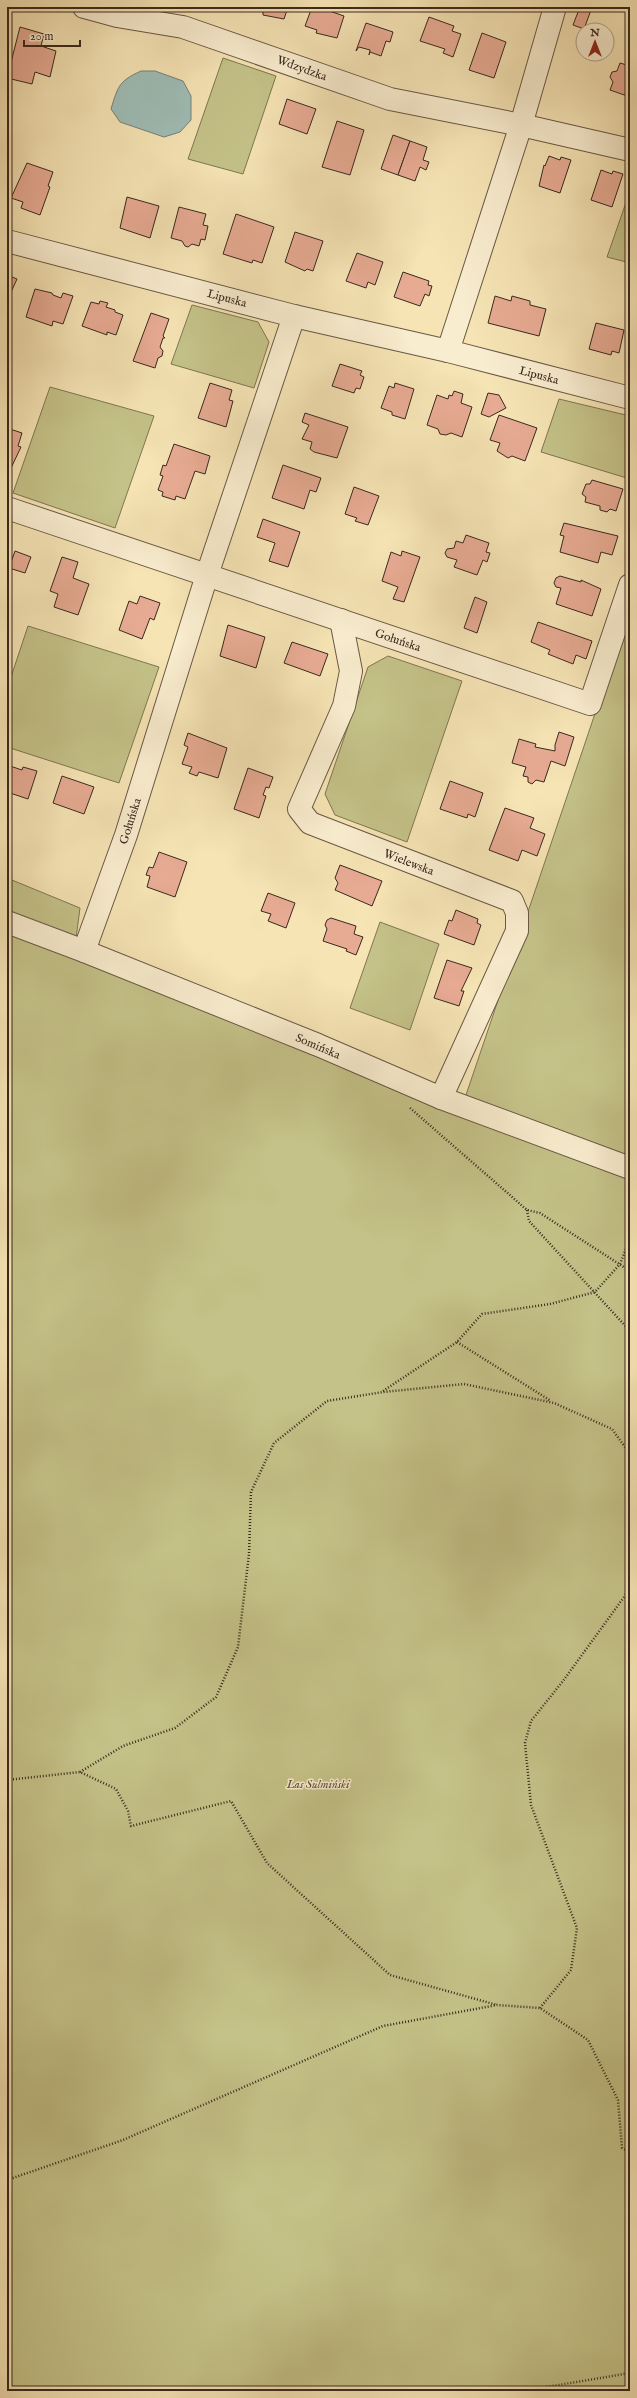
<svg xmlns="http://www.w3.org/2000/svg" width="637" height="2398" viewBox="0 0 637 2398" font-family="'IM FELL English',serif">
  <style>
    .green { fill: #c4c288; stroke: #7f7653 }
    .water { fill: #9fbdb6; stroke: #778279 }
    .building { fill: #e7ab93; stroke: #3a291e }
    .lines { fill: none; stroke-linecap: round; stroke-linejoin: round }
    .minor-casing { stroke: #695844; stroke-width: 24 }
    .path { stroke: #3a291e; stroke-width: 2.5; stroke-dasharray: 1 2; stroke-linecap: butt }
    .minor { stroke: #f9edcf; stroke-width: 22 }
    .labels { text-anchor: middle; stroke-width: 3; stroke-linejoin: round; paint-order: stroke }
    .street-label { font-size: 12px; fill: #3a291e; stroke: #f9edcf }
    .park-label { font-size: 12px; font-style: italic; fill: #5c4f38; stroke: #f9edcf }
  </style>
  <rect width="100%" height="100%" fill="#f6e4b5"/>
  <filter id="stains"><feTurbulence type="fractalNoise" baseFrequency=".005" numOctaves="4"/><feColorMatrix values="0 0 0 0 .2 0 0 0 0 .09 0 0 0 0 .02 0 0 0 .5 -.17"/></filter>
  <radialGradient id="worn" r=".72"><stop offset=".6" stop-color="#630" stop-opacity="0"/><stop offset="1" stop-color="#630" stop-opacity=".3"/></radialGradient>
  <g class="green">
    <path d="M 223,58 L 276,76 L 243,174 L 188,159 Z"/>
    <path d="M 630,191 L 630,263 L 607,257 Z"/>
    <path d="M 192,305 L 258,322 L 269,342 L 254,388 L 171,364 Z"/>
    <path d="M 50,387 L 154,416 L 115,528 L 13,493 Z"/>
    <path d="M 559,399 L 630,416 L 630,479 L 541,452 Z"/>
    <path d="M 626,622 L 630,623 L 630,1164 L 465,1098 Z"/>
    <path d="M 28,626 L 159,667 L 119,783 L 7,747 L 7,689 Z"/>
    <path d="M 388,656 L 462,681 L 407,842 L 335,815 L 325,794 L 368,667 Z"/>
    <path d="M 7,878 L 80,908 L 74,954 L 630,1178 L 630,2391 L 7,2391 Z"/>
    <path d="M 380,922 L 439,944 L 410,1030 L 350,1008 Z"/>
  </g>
  <path class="water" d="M 141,71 L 155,71 L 183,81 L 191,96 L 191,120 L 180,132 L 164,137 L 120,122 L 111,109 C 118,86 119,81 141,71 Z"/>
  <g class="building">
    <path d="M 252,7 L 288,7 L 284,19 L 263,15 L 263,12 Z"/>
    <path d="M 312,7 L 318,7 L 344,16 L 337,38 L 316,33 L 317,30 L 305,26 Z"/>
    <path d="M 580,7 L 591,10 L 584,29 L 573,25 Z"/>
    <path d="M 429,17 L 454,26 L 452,31 L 461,34 L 453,57 L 443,53 L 445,49 L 420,41 Z"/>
    <path d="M 366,23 L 393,32 L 390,42 L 386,41 L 381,56 L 370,52 L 369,55 L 370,50 L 359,47 L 356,51 Z"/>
    <path d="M 20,27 L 44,34 L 41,46 L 56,51 L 50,77 L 35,72 L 32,84 L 7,78 Z"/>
    <path d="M 482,33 L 506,42 L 494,78 L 469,70 Z"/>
    <path d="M 620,63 L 630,66 L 630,97 L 610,90 L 613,82 L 610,77 L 612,72 L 617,71 Z"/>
    <path d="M 287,99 L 316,109 L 307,134 L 279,124 Z"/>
    <path d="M 337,121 L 364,130 L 350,175 L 322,167 Z"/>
    <path d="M 393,135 L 410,141 L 398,175 L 381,169 Z"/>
    <path d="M 410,141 L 427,147 L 423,160 L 429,162 L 426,170 L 420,167 L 415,181 L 398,175 Z"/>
    <path d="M 549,156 L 560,160 L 561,157 L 571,160 L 560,193 L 539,186 L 544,165 L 545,166 Z"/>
    <path d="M 27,163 L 53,172 L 48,186 L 50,187 L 40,215 L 21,208 L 23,202 L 11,198 Z"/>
    <path d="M 601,170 L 612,174 L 613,171 L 623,174 L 612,207 L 591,200 Z"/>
    <path d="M 127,197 L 159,206 L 150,238 L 120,228 Z"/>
    <path d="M 179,207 L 206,214 L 203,225 L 208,226 L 205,240 L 201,239 L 199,246 L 192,244 L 188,247 L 185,246 L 182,241 L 171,238 Z"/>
    <path d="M 236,214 L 274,227 L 262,263 L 253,260 L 252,263 L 223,254 Z"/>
    <path d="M 295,232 L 323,241 L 313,271 L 307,269 L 305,271 L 285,262 Z"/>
    <path d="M 357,253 L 383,262 L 375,285 L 368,282 L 366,288 L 346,281 Z"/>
    <path d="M 403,272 L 429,281 L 428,285 L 432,286 L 429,296 L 425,294 L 420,306 L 394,297 Z"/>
    <path d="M 7,275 L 17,279 L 7,301 Z"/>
    <path d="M 35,289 L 52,293 L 53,295 L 61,298 L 63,293 L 73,296 L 63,324 L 53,321 L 52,326 L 26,317 Z"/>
    <path d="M 495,296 L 511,301 L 512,296 L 530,301 L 530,305 L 546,309 L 539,336 L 488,323 Z"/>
    <path d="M 100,301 L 108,303 L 106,307 L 115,310 L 115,312 L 123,315 L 116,335 L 107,332 L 107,335 L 82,326 L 91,302 L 99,304 Z"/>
    <path d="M 151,313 L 169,319 L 163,336 L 165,338 L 163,338 L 160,347 L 163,351 L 162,356 L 158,358 L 155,368 L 133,361 Z"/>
    <path d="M 596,323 L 624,330 L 619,353 L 612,351 L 611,355 L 589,349 Z"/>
    <path d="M 340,364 L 362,371 L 360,375 L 364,377 L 360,389 L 356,388 L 354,393 L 332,386 Z"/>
    <path d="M 210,383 L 232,390 L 229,400 L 233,401 L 226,427 L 198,418 Z"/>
    <path d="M 395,383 L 414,389 L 405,419 L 392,415 L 392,412 L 381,408 L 389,386 L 394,388 Z"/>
    <path d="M 454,391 L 463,394 L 461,403 L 472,407 L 462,437 L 451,433 L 446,435 L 440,434 L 438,429 L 427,425 L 437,395 L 448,399 L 449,395 L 452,396 Z"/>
    <path d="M 488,393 L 499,395 L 506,408 L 489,417 L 481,414 Z"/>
    <path d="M 305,413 L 348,427 L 337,458 L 314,452 L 310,449 L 312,442 L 302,439 L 309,425 L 302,422 Z"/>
    <path d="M 499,415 L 537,428 L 525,461 L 512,456 L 508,458 L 497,451 L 500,443 L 490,440 Z"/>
    <path d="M 7,428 L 22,433 L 18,446 L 21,447 L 11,468 L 7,467 Z"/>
    <path d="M 174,444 L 210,456 L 205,474 L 195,471 L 185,499 L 176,496 L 175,500 L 162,496 L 163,492 L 158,490 L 163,476 L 160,475 L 163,465 L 166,466 Z"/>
    <path d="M 283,465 L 321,478 L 316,492 L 310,490 L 304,509 L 272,498 Z"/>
    <path d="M 592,480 L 623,489 L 616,511 L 610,509 L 607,512 L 600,510 L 600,506 L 585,502 L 586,497 L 582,494 L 586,484 L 590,484 Z"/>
    <path d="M 354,487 L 379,496 L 368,525 L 355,521 L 357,518 L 345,514 Z"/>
    <path d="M 263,519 L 300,532 L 288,567 L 269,561 L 275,543 L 257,537 Z"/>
    <path d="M 564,523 L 618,536 L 612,555 L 601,552 L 598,563 L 560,552 L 564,536 L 560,535 Z"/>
    <path d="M 466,535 L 489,543 L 486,552 L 490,553 L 487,562 L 483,560 L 477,575 L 454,567 L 457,560 L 447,557 L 445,553 L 447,549 L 454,548 L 456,541 L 463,543 Z"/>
    <path d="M 15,551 L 31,557 L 25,573 L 9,568 Z"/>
    <path d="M 402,551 L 420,557 L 404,602 L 393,599 L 398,587 L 382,581 L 391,552 L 401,556 Z"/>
    <path d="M 62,557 L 78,562 L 73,578 L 89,584 L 78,615 L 54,607 L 58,594 L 50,591 Z"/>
    <path d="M 560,576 L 581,582 L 581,580 L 601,589 L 592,616 L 556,604 L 561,588 L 556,587 L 554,583 L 556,578 Z"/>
    <path d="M 140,596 L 160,603 L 154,620 L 150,618 L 142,639 L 119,630 L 129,601 L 137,604 Z"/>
    <path d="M 475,597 L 487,602 L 477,633 L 464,628 Z"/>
    <path d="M 538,622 L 592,641 L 586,659 L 576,655 L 573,664 L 548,654 L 550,650 L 531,642 Z"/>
    <path d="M 228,625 L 265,637 L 256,668 L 220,656 Z"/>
    <path d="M 292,642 L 328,654 L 320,676 L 284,663 Z"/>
    <path d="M 559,732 L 574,737 L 565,766 L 551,761 L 544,782 L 536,780 L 532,784 L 528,782 L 528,777 L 523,776 L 526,767 L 512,763 L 519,739 L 536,744 L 535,747 L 555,751 L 555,745 Z"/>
    <path d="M 188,733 L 227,748 L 218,778 L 199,772 L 197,776 L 189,773 L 192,767 L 182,764 L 188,747 L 184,745 Z"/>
    <path d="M 7,765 L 22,770 L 23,767 L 37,771 L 28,799 L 7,792 Z"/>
    <path d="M 248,768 L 273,777 L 269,788 L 266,787 L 263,795 L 266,796 L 259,818 L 234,809 Z"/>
    <path d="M 62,776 L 94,787 L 84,814 L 53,803 Z"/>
    <path d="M 450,781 L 483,793 L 475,817 L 468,814 L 467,818 L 440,809 Z"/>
    <path d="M 505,808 L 534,818 L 530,828 L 545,834 L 537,856 L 522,850 L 518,861 L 489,850 Z"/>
    <path d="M 159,852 L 187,862 L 175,897 L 147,887 L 150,876 L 146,875 L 149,867 L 153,868 Z"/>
    <path d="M 340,865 L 382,881 L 372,906 L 335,890 L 338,883 L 335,878 Z"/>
    <path d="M 268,893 L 295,903 L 286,928 L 268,921 L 271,914 L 261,911 Z"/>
    <path d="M 456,910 L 478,919 L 477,923 L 481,925 L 474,945 L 444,934 L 449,920 L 452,921 Z"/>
    <path d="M 331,918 L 356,926 L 354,934 L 363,937 L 356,955 L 346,951 L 347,949 L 323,941 L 327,929 L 325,925 L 327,920 Z"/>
    <path d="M 447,960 L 472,968 L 461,991 L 464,991 L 459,1006 L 434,998 Z"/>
  </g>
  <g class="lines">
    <g class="minor-casing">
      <g id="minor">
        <path d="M 84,7 L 117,16 L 183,27 L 390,99 L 521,125 L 630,150"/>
        <path d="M 7,241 L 294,316 L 448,351 L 630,398"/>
        <path d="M 448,351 L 521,125 L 555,7"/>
        <path d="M 7,508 L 590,704 L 630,585"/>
        <path d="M 341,620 L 351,671 L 344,706 L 299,809 L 310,823 L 512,901 L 517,913 L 517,931 L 441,1098"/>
        <path d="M 7,922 L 84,951 L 318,1045 L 441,1098 L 630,1168"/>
        <path d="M 84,951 L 126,835 L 207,575 L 294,316"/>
      </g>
    </g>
    <g class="path">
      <path d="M 410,1108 L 527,1210 L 540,1213 L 630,1271"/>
      <path d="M 527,1210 L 529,1221 L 630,1331"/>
      <path d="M 457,1342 L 551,1401"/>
      <path d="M 383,1391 L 457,1342 L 482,1314 L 550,1304 L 595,1292 L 620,1264 L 630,1239"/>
      <path d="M 80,1772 L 123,1746 L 175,1728 L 216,1697 L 238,1647 L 249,1554 L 251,1492 L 274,1443 L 327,1401 L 383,1392 L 464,1384 L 554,1403 L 612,1429 L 630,1454"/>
      <path d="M 7,1780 L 80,1772 L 116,1789 L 128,1811 L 131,1826 L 231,1801 L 267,1863 L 390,1975 L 497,2005"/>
      <path d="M 540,2008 L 571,1970 L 577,1928 L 531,1805 L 525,1743 L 531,1721 L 563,1681 L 627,1593 L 630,1584"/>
      <path d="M 7,2180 L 123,2140 L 383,2026 L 497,2005 L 540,2008 L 588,2040 L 618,2100 L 622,2148 L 630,2152"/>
      <path d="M 523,2391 L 630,2373"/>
    </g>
    <use href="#minor" class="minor"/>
  </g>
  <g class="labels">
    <g class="street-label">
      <text transform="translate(302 68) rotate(20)" y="4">Wdzydzka</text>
      <text transform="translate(227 298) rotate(15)" y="4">Lipuska</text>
      <text transform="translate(539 375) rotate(15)" y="4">Lipuska</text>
      <text transform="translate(398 640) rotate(19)" y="4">Gołuńska</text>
      <text transform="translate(130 821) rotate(-72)" y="4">Gołuńska</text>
      <text transform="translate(409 862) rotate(21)" y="4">Wielewska</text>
      <text transform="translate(318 1046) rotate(23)" y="4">Somińska</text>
    </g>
    <g class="park-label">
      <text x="318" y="1788">Las Sulmiński</text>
    </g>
  </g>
  <rect width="637" height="2398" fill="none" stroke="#f6e4b5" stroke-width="24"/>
  <rect x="8" y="8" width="621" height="2382" fill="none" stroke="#3a291e" stroke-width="2"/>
  <rect x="12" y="12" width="613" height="2374" fill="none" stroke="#3a291e"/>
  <g transform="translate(595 42)"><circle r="19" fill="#f9edcf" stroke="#ad9f88"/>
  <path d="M0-3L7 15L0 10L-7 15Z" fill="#8f2418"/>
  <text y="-6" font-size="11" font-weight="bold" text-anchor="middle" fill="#3a291e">N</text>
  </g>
  <path d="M24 40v6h56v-6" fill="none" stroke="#3a291e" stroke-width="2"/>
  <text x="30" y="40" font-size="12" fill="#3a291e" stroke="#f9edcf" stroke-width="3" paint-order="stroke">20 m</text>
  <rect width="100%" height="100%" filter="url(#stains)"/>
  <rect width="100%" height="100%" fill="url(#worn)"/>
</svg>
